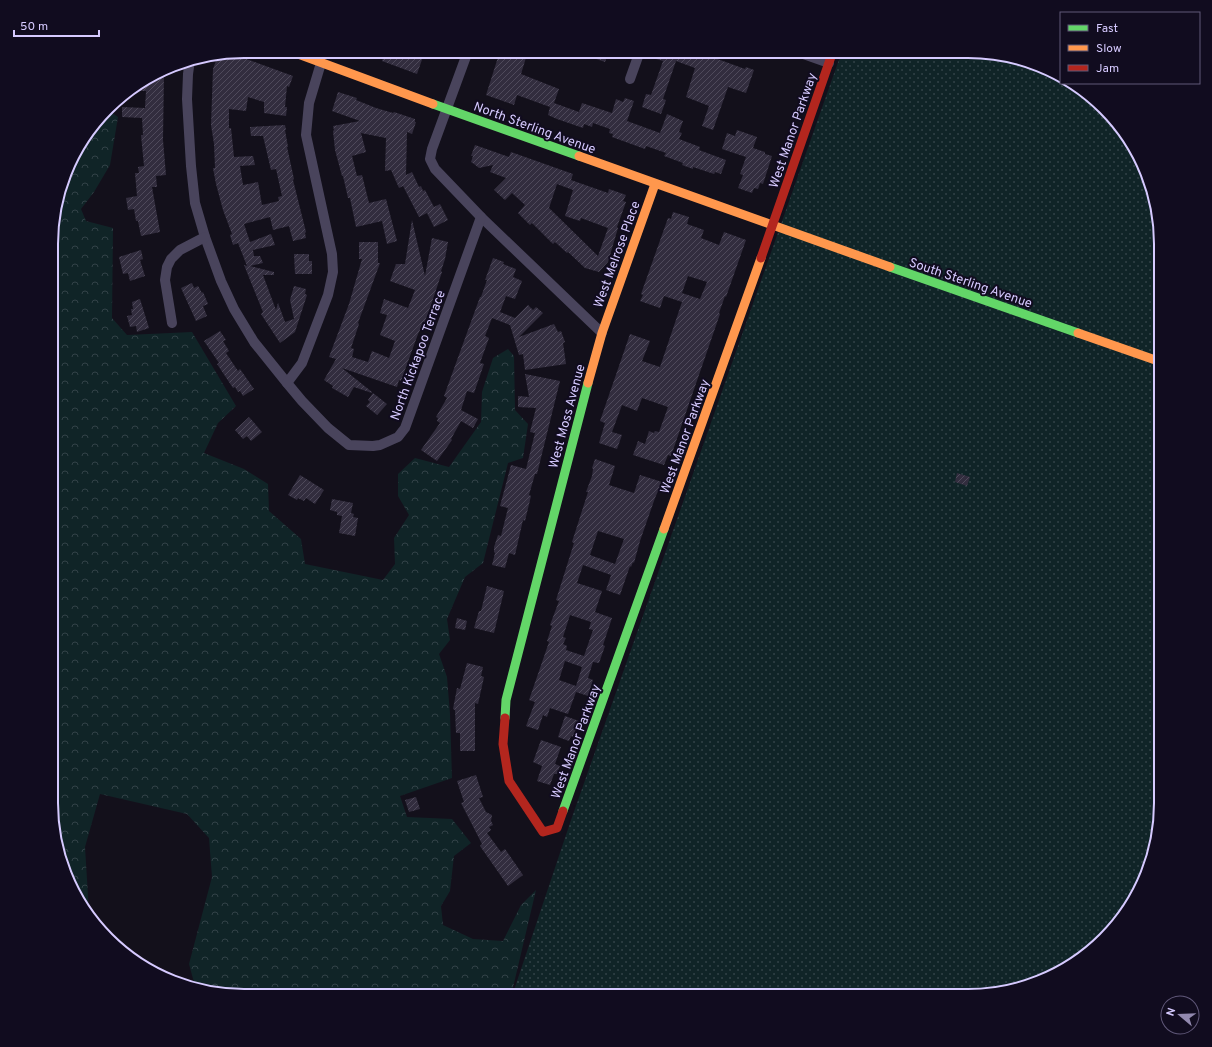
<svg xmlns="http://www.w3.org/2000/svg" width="1212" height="1047" viewBox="0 0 1212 1047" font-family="Overpass,sans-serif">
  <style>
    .grass { fill: url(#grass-dots) }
    .forest { fill: url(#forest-crowns) }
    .building { fill: url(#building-hatch); fill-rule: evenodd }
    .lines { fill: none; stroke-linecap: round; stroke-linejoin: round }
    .street { stroke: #49445c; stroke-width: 10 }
    .fast { stroke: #63d668; stroke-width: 9 }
    .slow { stroke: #ff974d; stroke-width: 9 }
    .jam { stroke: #b3261e; stroke-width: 9 }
    .labels { text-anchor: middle; stroke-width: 4; stroke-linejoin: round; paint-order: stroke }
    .street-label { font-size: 13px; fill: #d6caff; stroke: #110c1f }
    .rim { fill: none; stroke: #d6caff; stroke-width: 2 }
  </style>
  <defs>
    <pattern id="grass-dots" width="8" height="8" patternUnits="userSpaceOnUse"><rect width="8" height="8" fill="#102427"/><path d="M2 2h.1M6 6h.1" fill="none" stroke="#324247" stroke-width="1.8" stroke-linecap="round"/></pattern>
    <pattern id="forest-crowns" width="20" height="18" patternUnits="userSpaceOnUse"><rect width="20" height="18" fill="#102427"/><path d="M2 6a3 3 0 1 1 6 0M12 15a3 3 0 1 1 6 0" fill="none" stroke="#324247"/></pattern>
    <pattern id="building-hatch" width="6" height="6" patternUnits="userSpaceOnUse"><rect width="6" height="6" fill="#322d3e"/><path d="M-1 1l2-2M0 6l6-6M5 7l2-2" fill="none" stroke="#4f4a5b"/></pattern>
  </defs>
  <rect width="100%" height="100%" fill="#13101b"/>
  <path class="grass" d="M 842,51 L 981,51 L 1053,71 L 1061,77 L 1061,83 L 1070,83 L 1105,108 L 1141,159 L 1161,231 L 1161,803 L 1146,877 L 1104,940 L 1053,976 L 981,996 L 512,996 L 571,820 Z"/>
  <path class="forest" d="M 108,110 L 118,117 L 110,165 L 94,192 L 81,209 L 86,221 L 113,228 L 112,318 L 127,335 L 192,332 L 236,406 L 218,423 L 204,453 L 244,469 L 268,484 L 269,511 L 301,539 L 305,564 L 383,580 L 395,564 L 394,538 L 409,515 L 398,496 L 398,474 L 415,458 L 449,467 L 481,422 L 482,392 L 493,358 L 508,349 L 514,356 L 515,410 L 528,424 L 523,458 L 508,463 L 483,563 L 465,577 L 447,619 L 450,640 L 439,654 L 447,677 L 450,714 L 452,778 L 400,796 L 407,817 L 452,819 L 471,843 L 454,856 L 450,891 L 441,906 L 443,925 L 473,939 L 503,941 L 521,905 L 536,890 L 511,996 L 244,996 L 195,986 L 189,964 L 212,877 L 209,838 L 187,814 L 100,794 L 85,847 L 89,912 L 66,877 L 51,816 L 53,219 L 77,148 Z"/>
  <g class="building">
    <path d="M 386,51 L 425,51 L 417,74 L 382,61 Z"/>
    <path d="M 500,51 L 528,51 L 521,74 L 559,89 L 554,103 L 579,112 L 582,103 L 612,113 L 616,99 L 623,102 L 625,98 L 634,101 L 627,121 L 660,133 L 667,114 L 683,121 L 679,132 L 682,133 L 679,139 L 700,147 L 699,150 L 726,160 L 721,174 L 715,172 L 714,174 L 693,167 L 693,169 L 682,165 L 683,163 L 664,156 L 666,153 L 646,146 L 645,149 L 612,137 L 613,134 L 609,133 L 610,129 L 593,123 L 592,127 L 584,124 L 583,128 L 557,119 L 548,115 L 550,107 L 517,95 L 514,105 L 486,95 Z"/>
    <path d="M 579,51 L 609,51 L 605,62 L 579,53 Z"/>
    <path d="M 658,51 L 702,51 L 701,53 L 745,69 L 746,67 L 754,70 L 746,93 L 728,87 L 713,130 L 702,126 L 709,106 L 686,97 L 695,68 L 676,61 L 663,99 L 666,100 L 661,114 L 642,107 L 646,94 L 651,95 L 663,61 L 656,59 Z"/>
    <path d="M 230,53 L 293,76 L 289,87 L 287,86 L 285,107 L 287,107 L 286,116 L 264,113 L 264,102 L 248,97 L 246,111 L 229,109 L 229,128 L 231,128 L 234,157 L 253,156 L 255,165 L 240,166 L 243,185 L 258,182 L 262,205 L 279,201 L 278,197 L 282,196 L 276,169 L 271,170 L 263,136 L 251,136 L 250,127 L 285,125 L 286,130 L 285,130 L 288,147 L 287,147 L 294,179 L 293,180 L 306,232 L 305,233 L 306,238 L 293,241 L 289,226 L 273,230 L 270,217 L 244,224 L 250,242 L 271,234 L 275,245 L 253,250 L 254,256 L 260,256 L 263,263 L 250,266 L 274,272 L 274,275 L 263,275 L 276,310 L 278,303 L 285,322 L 294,319 L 290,300 L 294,286 L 306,289 L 305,294 L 307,295 L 295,332 L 280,343 L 261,314 L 263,312 L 244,265 L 247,266 L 238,243 L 233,245 L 230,235 L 232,234 L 223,210 L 216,184 L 213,168 L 215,168 L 214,144 L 211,125 L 213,69 L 218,55 Z"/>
    <path d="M 164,72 L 163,140 L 166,175 L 156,176 L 157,187 L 152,187 L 160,232 L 141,236 L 138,221 L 136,221 L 134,209 L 128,210 L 126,198 L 137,196 L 135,173 L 139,173 L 138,167 L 144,166 L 141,135 L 143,135 L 142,118 L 122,117 L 122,107 L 145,108 L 146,91 L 131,91 Z"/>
    <path d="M 338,92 L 357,98 L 356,100 L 376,108 L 393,113 L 394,112 L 415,119 L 415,122 L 416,122 L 412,134 L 407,132 L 406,175 L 412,172 L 419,187 L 421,186 L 423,191 L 425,190 L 434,207 L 440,204 L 448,220 L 434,227 L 427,213 L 419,217 L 403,186 L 399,188 L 391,170 L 385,171 L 386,138 L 361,133 L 366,152 L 352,156 L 357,176 L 362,175 L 369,203 L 386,199 L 397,241 L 387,244 L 382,221 L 356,227 L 350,198 L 348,198 L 343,176 L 342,176 L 335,150 L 333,131 L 334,130 L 333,126 L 360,121 L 332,111 Z"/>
    <path d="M 737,130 L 757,137 L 753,148 L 765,152 L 765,154 L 772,156 L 763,184 L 760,183 L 758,189 L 754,188 L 752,193 L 738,188 L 743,175 L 740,174 L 746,157 L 722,149 L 727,133 L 735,136 Z"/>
    <path d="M 475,145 L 509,157 L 511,152 L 573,174 L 571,180 L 608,193 L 609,189 L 626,195 L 623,201 L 626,202 L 617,227 L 618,228 L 608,262 L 599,272 L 585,268 L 568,252 L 567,253 L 555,242 L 553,244 L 532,223 L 530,225 L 518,213 L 525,205 L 512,193 L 505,200 L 494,190 L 506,178 L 490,172 L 493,165 L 479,168 L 474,164 L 471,162 L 473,156 L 471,156 ZM 557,184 L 573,190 L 565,216 L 580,221 L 581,218 L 608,228 L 598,256 L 549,208 Z"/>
    <path d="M 673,212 L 689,217 L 687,224 L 704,230 L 701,238 L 719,245 L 724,232 L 746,240 L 726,297 L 725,296 L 719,313 L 720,314 L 671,456 L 668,455 L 664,465 L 633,455 L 638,441 L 645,444 L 649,431 L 654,433 L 655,431 L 659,432 L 668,407 L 642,398 L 637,411 L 622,405 L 612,432 L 622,435 L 617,449 L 599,443 L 605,423 L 600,421 L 630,334 L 650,341 L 642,361 L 660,367 L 682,302 L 664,296 L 660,308 L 640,301 L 643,295 L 641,294 L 668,218 L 671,219 ZM 688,276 L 707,282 L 700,299 L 682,293 Z"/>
    <path d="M 412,220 L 425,276 L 432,238 L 448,242 L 445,259 L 441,271 L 442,272 L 430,308 L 422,329 L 421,328 L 418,334 L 401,381 L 399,380 L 397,387 L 342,368 L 372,392 L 372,393 L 354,387 L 348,397 L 332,388 L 333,386 L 324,380 L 336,359 L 329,357 L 349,304 L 362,259 L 359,259 L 359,242 L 378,242 L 378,263 L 380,263 L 358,323 L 359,324 L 351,348 L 354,349 L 352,357 L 368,362 L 372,351 L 389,358 L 395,341 L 380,335 L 387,315 L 380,313 L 384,299 L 408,308 L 415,290 L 390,281 L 396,264 L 405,264 Z"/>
    <path d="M 141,250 L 143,259 L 140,260 L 145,276 L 130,281 L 128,273 L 123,274 L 119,257 Z"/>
    <path d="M 294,254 L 309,254 L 309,261 L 312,261 L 312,274 L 295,274 Z"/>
    <path d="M 493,258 L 504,262 L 503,264 L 516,269 L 513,277 L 522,281 L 515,299 L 506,296 L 500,312 L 515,318 L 528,305 L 533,310 L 536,307 L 543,313 L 519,337 L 554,324 L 558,332 L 561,331 L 565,342 L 563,343 L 566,364 L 525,370 L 523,354 L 519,355 L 510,325 L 492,318 L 485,336 L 489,338 L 480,363 L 484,364 L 474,393 L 467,391 L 461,410 L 478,419 L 473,428 L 461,421 L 451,439 L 452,440 L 437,461 L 421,450 L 440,423 L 437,421 L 438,418 L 436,417 L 447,398 L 444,396 L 480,297 L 481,297 L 487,280 L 485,280 Z"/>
    <path d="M 192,283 L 194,288 L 198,286 L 202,293 L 203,292 L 208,304 L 203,306 L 207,316 L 196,321 L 181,288 Z"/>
    <path d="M 140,299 L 149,328 L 137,332 L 136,326 L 130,327 L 127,316 L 132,315 L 131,309 L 133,309 L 132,302 Z"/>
    <path d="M 220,331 L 226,340 L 223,341 L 229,351 L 226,353 L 238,371 L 240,369 L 254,389 L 243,396 L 240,391 L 238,392 L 235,387 L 233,388 L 217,364 L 219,363 L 204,341 Z"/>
    <path d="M 525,374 L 560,381 L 537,474 L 535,474 L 529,495 L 531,496 L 525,521 L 523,520 L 515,555 L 509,553 L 505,568 L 492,565 L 495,553 L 494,552 L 494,547 L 498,535 L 501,536 L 508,508 L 500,506 L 511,465 L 526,469 L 535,433 L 530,432 L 536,408 L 518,407 L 518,396 L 529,397 Z"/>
    <path d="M 373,393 L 387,404 L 377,415 L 366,406 L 370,402 L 368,400 Z"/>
    <path d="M 249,417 L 262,432 L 251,441 L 247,436 L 243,439 L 235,430 Z"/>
    <path d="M 595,459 L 615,466 L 609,485 L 634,493 L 640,475 L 662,482 L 655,498 L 640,541 L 634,563 L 633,562 L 631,567 L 630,566 L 620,595 L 606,590 L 611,575 L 583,565 L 577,583 L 602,591 L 595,612 L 612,618 L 603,645 L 605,646 L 599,663 L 593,662 L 588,678 L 593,680 L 588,696 L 576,692 L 568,714 L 550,708 L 547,717 L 543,715 L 538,730 L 526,726 L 535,702 L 529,700 L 549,642 L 547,641 L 552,626 L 550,625 L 559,601 L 556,600 L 574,543 L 572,542 L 588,492 L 586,492 L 592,476 L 593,469 L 592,468 ZM 598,531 L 624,539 L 615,564 L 590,555 ZM 570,615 L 591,622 L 589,629 L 593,630 L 584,656 L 566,650 L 567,646 L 563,644 L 566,638 L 563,637 ZM 565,661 L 582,667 L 576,686 L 559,680 Z"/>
    <path d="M 957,473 L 970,477 L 967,486 L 955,482 Z"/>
    <path d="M 300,475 L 324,490 L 315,504 L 306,498 L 304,501 L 298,498 L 297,500 L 288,495 Z"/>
    <path d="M 332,499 L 353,503 L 351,513 L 354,514 L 353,517 L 358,518 L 355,536 L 339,533 L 342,516 L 337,515 L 337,512 L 330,510 Z"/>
    <path d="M 487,586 L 504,591 L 494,633 L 474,628 L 479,611 L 481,611 Z"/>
    <path d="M 457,618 L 467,621 L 465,630 L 455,628 Z"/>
    <path d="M 467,663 L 483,667 L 481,676 L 484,677 L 478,704 L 475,703 L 475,751 L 460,751 L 460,733 L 456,733 L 455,710 L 453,709 L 457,688 L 460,689 Z"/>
    <path d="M 565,716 L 579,721 L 573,737 L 571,736 L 569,741 L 558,737 Z"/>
    <path d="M 541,740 L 561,747 L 555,764 L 560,766 L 557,774 L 554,774 L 550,785 L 537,781 L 542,766 L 533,762 Z"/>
    <path d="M 476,775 L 483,797 L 479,798 L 486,812 L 492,815 L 491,821 L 493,825 L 489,827 L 491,830 L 487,833 L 501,852 L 505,849 L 523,875 L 508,886 L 480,846 L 482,844 L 461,803 L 464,802 L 457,781 Z"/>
    <path d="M 416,797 L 420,809 L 409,812 L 405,800 Z"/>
  </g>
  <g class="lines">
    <g class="street">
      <path d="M 468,51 L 432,149 L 430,159 L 435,169 L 481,217 L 602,333"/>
      <path d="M 795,51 L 829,63"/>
      <path d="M 190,60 L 188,74 L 187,99 L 191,166 L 195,203 L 205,237 L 221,281 L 234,309 L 254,342 L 287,383 L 302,401 L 328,428 L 349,445 L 373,446 L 380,445 L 398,437 L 405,428 L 481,217"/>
      <path d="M 630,79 L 640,51"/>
      <path d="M 172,323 L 165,280 L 167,267 L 171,259 L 180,250 L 205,237"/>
      <path d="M 287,383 L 302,363 L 328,295 L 333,272 L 332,254 L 306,135 L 309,103 L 321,63"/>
    </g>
    <g class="fast">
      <path d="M 433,104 L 579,156"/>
      <path d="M 890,267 L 1078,333"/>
      <path d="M 505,718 L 506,700 L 588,383"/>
      <path d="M 563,811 L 664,529"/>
    </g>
    <g class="slow">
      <path d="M 290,51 L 433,104"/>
      <path d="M 579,156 L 890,267"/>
      <path d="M 1078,333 L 1161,362"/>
      <path d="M 588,383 L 602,333 L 655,184"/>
      <path d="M 664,529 L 761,258"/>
    </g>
    <g class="jam">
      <path d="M 761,258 L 833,51"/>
      <path d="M 505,718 L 503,744 L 509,781 L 543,832 L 557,828 L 563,811"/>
    </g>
  </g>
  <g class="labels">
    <g class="street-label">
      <text transform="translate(535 127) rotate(20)" y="5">North Sterling Avenue</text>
      <text transform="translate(792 130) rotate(-71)" y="5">West Manor Parkway</text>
      <text transform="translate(616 254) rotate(-70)" y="5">West Melrose Place</text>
      <text transform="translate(971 282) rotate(19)" y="5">South Sterling Avenue</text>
      <text transform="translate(417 355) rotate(-70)" y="5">North Kickapoo Terrace</text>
      <text transform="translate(566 416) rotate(-75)" y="5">West Moss Avenue</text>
      <text transform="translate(684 436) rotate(-70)" y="5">West Manor Parkway</text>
      <text transform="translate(575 741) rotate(-70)" y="5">West Manor Parkway</text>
    </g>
  </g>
  <path d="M0 0H1212V1047H0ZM244 58H968A186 186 0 0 1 1154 244V803A186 186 0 0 1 968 989H244A186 186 0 0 1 58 803V244A186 186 0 0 1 244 58Z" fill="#110c1f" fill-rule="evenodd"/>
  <path class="rim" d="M244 58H968A186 186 0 0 1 1154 244V803A186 186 0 0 1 968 989H244A186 186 0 0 1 58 803V244A186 186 0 0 1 244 58Z"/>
  <rect x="1060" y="12" width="140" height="72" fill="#110c1f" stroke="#605879"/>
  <rect x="1068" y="25" width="20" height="6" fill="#63d668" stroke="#605879"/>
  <text x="1096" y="32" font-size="12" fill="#d6caff">Fast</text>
  <rect x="1068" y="45" width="20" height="6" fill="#ff974d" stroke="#605879"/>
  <text x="1096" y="52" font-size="12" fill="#d6caff">Slow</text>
  <rect x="1068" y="65" width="20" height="6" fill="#b3261e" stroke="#605879"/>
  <text x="1096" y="72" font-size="12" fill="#d6caff">Jam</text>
  <g transform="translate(1180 1015) rotate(289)"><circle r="19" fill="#110c1f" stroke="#605879"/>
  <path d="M0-3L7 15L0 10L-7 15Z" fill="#9289af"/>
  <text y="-6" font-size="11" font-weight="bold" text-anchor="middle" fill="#d6caff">N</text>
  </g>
  <path d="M14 30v6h85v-6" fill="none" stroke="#d6caff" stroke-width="2"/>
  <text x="20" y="30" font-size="12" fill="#d6caff" stroke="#110c1f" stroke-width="3" paint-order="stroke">50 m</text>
</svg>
